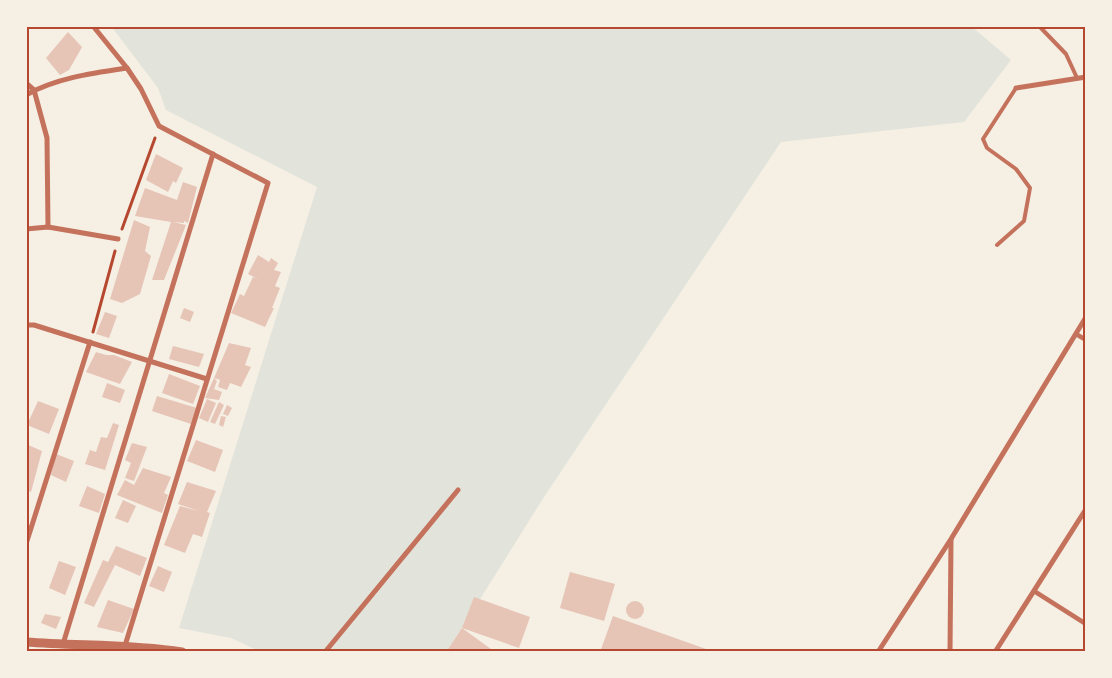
<svg xmlns="http://www.w3.org/2000/svg" width="1112" height="678" viewBox="0 0 1112 678" font-family="'Source Serif 4',serif">
  <style>
    .green { fill: #e2e4dc }
    .building { fill: #e6c5b7 }
    .lines { fill: none; stroke-linecap: round; stroke-linejoin: round }
    .path { stroke: #b5482f; stroke-width: 3 }
    .service { stroke: #c5725c; stroke-width: 4 }
    .pedestrian { stroke: #c5725c; stroke-width: 4.5 }
    .minor { stroke: #c5725c; stroke-width: 5 }
    .tertiary { stroke: #c5725c; stroke-width: 9 }
    .neatline { fill: none; stroke: #b5482f; stroke-width: 2 }
  </style>
  <rect width="100%" height="100%" fill="#f6efe4"/>
  <path class="green" d="M 111,26 L 971,26 L 1011,60 L 964,122 L 781,142 L 544,497 L 462,628 L 446,652 L 261,652 L 231,638 L 179,628 L 317,187 L 166,110 L 158,88 Z"/>
  <g class="building">
    <path d="M 68,32 L 82,47 L 69,70 L 60,75 L 46,58 Z"/>
    <path d="M 156,154 L 183,168 L 176,183 L 173,181 L 168,192 L 146,180 Z"/>
    <path d="M 183,182 L 197,187 L 188,223 L 184,221 L 184,223 L 173,222 L 186,225 L 164,280 L 152,280 L 171,222 L 135,216 L 145,188 L 177,200 Z"/>
    <path d="M 134,220 L 150,227 L 145,251 L 151,256 L 140,294 L 122,303 L 110,299 Z"/>
    <path d="M 258,255 L 269,262 L 271,258 L 278,263 L 274,270 L 281,272 L 275,286 L 280,288 L 272,308 L 274,308 L 265,327 L 231,313 L 240,294 L 244,296 L 253,277 L 258,279 L 248,274 Z"/>
    <path d="M 184,308 L 194,312 L 190,322 L 180,318 Z"/>
    <path d="M 105,312 L 117,316 L 109,338 L 96,334 Z"/>
    <path d="M 229,343 L 251,348 L 245,365 L 251,367 L 241,387 L 230,383 L 227,390 L 218,387 L 220,380 L 214,378 Z"/>
    <path d="M 173,346 L 204,354 L 199,367 L 169,359 Z"/>
    <path d="M 96,352 L 106,355 L 114,355 L 132,362 L 120,384 L 86,372 Z"/>
    <path d="M 169,374 L 200,386 L 193,404 L 162,393 Z"/>
    <path d="M 214,378 L 217,381 L 214,389 L 222,392 L 219,400 L 205,398 Z"/>
    <path d="M 107,383 L 125,390 L 120,403 L 102,397 Z"/>
    <path d="M 157,396 L 197,408 L 191,424 L 152,411 Z"/>
    <path d="M 207,399 L 216,403 L 208,422 L 199,418 Z"/>
    <path d="M 38,401 L 59,409 L 49,434 L 27,425 Z"/>
    <path d="M 219,402 L 224,405 L 215,424 L 210,422 Z"/>
    <path d="M 227,405 L 232,408 L 228,416 L 223,414 Z"/>
    <path d="M 221,416 L 226,417 L 223,427 L 219,425 Z"/>
    <path d="M 113,423 L 119,425 L 105,470 L 85,464 L 90,450 L 96,452 L 101,437 L 107,438 Z"/>
    <path d="M 196,440 L 223,450 L 215,472 L 187,461 Z"/>
    <path d="M 132,443 L 147,447 L 134,481 L 125,478 L 131,463 L 125,460 Z"/>
    <path d="M 26,444 L 42,451 L 31,492 L 26,490 Z"/>
    <path d="M 56,454 L 74,461 L 66,482 L 51,475 Z"/>
    <path d="M 143,468 L 171,477 L 164,493 L 168,495 L 162,513 L 117,495 L 125,480 L 134,485 Z"/>
    <path d="M 187,482 L 216,491 L 207,512 L 210,513 L 202,537 L 193,534 L 185,553 L 164,545 L 180,506 L 199,511 L 178,504 Z"/>
    <path d="M 87,486 L 105,494 L 99,513 L 79,506 Z"/>
    <path d="M 123,500 L 136,506 L 128,523 L 115,518 Z"/>
    <path d="M 116,546 L 147,558 L 140,576 L 115,565 L 94,607 L 84,603 L 103,560 L 108,562 Z"/>
    <path d="M 59,561 L 76,567 L 65,595 L 49,588 Z"/>
    <path d="M 158,566 L 172,572 L 164,592 L 149,586 Z"/>
    <path d="M 570,572 L 615,584 L 604,621 L 560,608 Z"/>
    <path d="M 474,597 L 530,617 L 519,648 L 462,628 Z"/>
    <path d="M 108,600 L 134,609 L 123,633 L 97,627 Z"/>
    <circle cx="635" cy="610" r="9"/>
    <path d="M 45,614 L 61,617 L 56,629 L 41,623 Z"/>
    <path d="M 613,616 L 706,649 L 705,652 L 600,652 Z"/>
    <path d="M 462,628 L 495,652 L 446,652 Z"/>
  </g>
  <g class="lines">
    <g class="path">
      <path d="M 122,229 L 155,138"/>
      <path d="M 93,332 L 115,251"/>
    </g>
    <g class="service">
      <path d="M 1039,26 L 1066,54 L 1077,78"/>
      <path d="M 997,245 L 1024,221 L 1030,188 L 1016,169 L 987,148 L 983,139 L 1016,88"/>
    </g>
    <g class="pedestrian">
      <path d="M 1076,334 L 1086,340"/>
      <path d="M 1034,591 L 1086,624"/>
    </g>
    <g class="minor">
      <path d="M 93,26 L 127,68 L 141,89 L 159,126 L 268,183 L 123,652"/>
      <path d="M 26,83 L 34,90 L 47,138 L 48,227"/>
      <path d="M 1016,88 L 1086,77"/>
      <path d="M 26,95 C 56,78 93,73 127,68"/>
      <path d="M 26,229 L 48,227 L 118,239"/>
      <path d="M 26,325 L 34,325 L 207,379"/>
      <path d="M 26,544 L 90,342"/>
      <path d="M 63,644 L 213,154"/>
      <path d="M 325,652 L 458,490"/>
      <path d="M 878,652 L 951,539 L 1086,317"/>
      <path d="M 950,652 L 951,540"/>
      <path d="M 995,652 L 1086,509"/>
    </g>
    <path class="tertiary" d="M 26,642 C 78,646 131,644 182,652"/>
  </g>
  <rect width="1112" height="678" fill="none" stroke="#f6efe4" stroke-width="55"/>
  <rect x="28" y="28" width="1056" height="622" class="neatline"/>
</svg>
